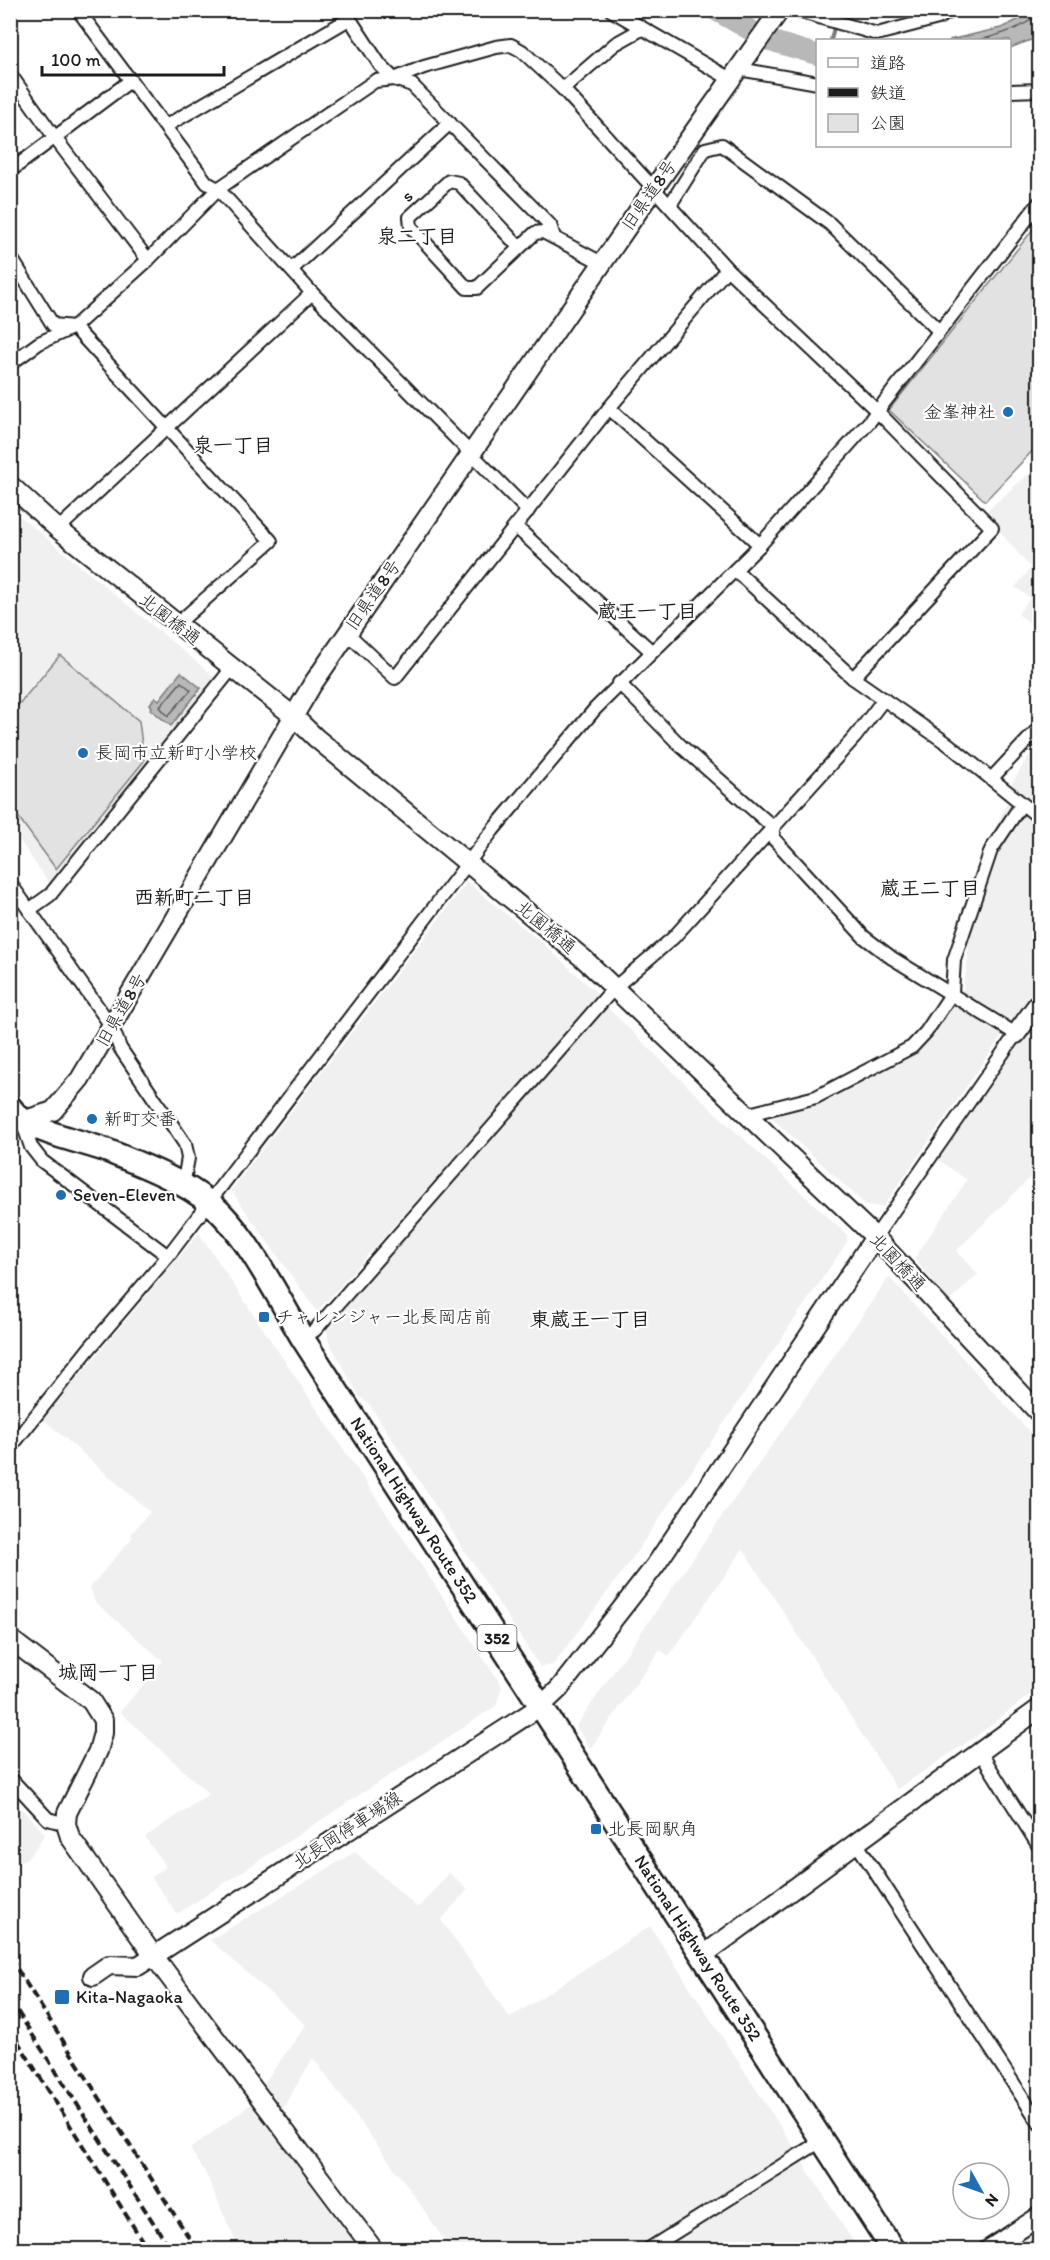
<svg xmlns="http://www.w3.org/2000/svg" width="1050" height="2260" viewBox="0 0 1050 2260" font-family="Itim,'Klee One',sans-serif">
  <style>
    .built { fill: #f0f0f0 }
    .green { fill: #e2e2e2; stroke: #7f7f7f; stroke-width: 1.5 }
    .water { fill: #b8b8b8; stroke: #7a7a7a; stroke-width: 1.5 }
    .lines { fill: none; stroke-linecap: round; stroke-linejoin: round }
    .shore { stroke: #5a5a5a; stroke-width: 1.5 }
    .stream { stroke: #7a7a7a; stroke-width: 4 }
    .river { stroke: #b8b8b8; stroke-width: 21 }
    .street-casing { stroke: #1c1c1c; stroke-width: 16 }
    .secondary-casing { stroke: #1c1c1c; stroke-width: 22 }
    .highway-casing { stroke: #1c1c1c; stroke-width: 27 }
    .street { stroke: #fff; stroke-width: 12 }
    .secondary { stroke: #fff; stroke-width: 18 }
    .highway { stroke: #fff; stroke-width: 22 }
    .rail { stroke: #1c1c1c; stroke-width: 4; stroke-dasharray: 9 4.5; stroke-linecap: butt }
    .poi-dot { fill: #1f6fb2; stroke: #fff; stroke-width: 2 }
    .labels { text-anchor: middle; stroke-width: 4.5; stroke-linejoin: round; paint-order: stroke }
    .shield { fill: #fff; stroke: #606060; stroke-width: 1.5 }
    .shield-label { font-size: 16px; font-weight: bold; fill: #1c1c1c }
    .street-label { font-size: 18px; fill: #1c1c1c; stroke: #fff }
    .poi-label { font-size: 18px; fill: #1c1c1c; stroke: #fff; text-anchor: start }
    .neighbourhood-label { font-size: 20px; font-weight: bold; fill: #1c1c1c; stroke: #fff }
  </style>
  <rect width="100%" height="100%" fill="#fff"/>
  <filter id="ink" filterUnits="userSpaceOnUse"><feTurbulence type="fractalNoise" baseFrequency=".0167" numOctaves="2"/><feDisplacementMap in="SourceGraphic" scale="12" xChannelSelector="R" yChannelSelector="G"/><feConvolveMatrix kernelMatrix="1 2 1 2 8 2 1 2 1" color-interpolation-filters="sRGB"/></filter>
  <g filter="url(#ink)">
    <g class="built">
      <path d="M 1039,465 L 1039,630 L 1018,614 L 1030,598 L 1015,587 L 1031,568 L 984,513 Z"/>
      <path d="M 15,512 L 216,678 L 51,886 L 11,828 L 10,517 Z"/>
      <path d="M 1039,740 L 1039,982 L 883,1207 L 866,1205 L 769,1115 L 814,1104 L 915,1052 L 931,1037 L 963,989 L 968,959 L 971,879 L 1006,805 L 1010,786 Z"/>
      <path d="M 467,882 L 540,941 L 599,995 L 317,1312 L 231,1190 Z"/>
      <path d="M 603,1006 L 606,1006 L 707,1105 L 847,1235 L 847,1242 L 629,1563 L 553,1665 L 540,1667 L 370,1405 L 359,1396 L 328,1340 L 327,1328 Z"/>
      <path d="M 1039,1012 L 1039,1179 L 1034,1174 L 956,1251 L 978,1274 L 950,1301 L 914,1259 L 967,1180 L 937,1159 Z"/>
      <path d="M 199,1233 L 502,1686 L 496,1706 L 177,1914 L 151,1877 L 166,1867 L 145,1837 L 209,1794 L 120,1712 L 163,1661 L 95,1602 L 90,1587 L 133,1537 L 131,1534 L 150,1512 L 43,1419 Z"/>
      <path d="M 889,1277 L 1039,1442 L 1039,1688 L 978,1735 L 897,1789 L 743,1549 L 669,1656 L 660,1650 L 590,1749 L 576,1726 Z"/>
      <path d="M 10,1796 L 45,1834 L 30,1856 L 11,1867 Z"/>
      <path d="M 355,1852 L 418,1908 L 449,1873 L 468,1889 L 441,1920 L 510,2018 L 650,1926 L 795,2149 L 633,2249 L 450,2249 L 414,2195 L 313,2058 L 281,2111 L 262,2086 L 306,2025 L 210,1940 Z"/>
      <path d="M 251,2104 L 348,2234 L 360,2249 L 239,2249 L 205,2172 L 190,2149 Z"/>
      <path d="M 801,2160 L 858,2249 L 659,2250 Z"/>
      <path d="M 1039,2228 L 1039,2249 L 1007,2249 Z"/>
    </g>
    <g class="green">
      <path d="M 1039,222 L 1039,444 L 985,501 L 889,410 Z"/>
      <path d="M 60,655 L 139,721 L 144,761 L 56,869 L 11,807 L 10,715 Z"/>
    </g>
    <g class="water">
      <path d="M 1036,11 L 1039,11 L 1039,37 L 1010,48 L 1010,40 L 949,40 L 1001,28 Z"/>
      <path d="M 181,672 L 201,688 L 171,726 L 150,709 L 152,707 L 150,704 L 155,697 L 159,700 Z"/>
    </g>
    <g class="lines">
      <g class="shore">
        <path d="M 978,40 C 992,37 1035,26 1037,10"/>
        <path d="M 181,682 L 191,690 L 168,716 L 160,707 Z"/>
      </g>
      <path class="stream" d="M 831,40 L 838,10"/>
      <path class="river" d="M 715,10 L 768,40 L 818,55"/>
      <g class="street-casing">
        <g id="street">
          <path d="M 78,10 L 207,183 L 218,189 L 312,293 L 528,511"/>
          <path d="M 344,10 L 380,65 L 394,79 L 412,85 L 550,225 L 554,237"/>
          <path d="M 611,10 L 732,80"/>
          <path d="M 795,10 L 877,34 L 938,18 L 952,10"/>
          <path d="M 739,69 L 818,83"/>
          <path d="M 10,74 L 55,138 L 148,260"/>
          <path d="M 563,89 L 615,44 L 640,30"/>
          <path d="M 1010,91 L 1040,90"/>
          <path d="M 166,126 L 349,19"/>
          <path d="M 10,171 L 130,81"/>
          <path d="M 670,205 L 705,149 L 722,145 L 830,224 L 938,330"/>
          <path d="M 519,247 L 459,183 L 449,181 L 410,217 L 411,227 L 467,288 L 477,288 L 535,233 L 543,232 L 602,263"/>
          <path d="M 10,256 L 53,325 L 74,327 L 271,541 L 176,625"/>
          <path d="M 292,269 L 450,123"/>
          <path d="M 10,364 L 39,343 L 74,327 L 148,260 L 218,189 L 375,81 L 394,79 L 424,67 L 496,47 L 511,45 L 522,51 L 563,89 L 727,269 L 877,411 L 992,528 L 853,678"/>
          <path d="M 609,408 L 760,545"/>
          <path d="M 516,527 L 651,651"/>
          <path d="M 58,529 L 312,293"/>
          <path d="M 735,570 L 853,678 L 948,744 L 1040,818"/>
          <path d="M 347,633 L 395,678 L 609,408 L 727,269"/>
          <path d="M 619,683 L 681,746 L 773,827 L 773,838 L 864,937 L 892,958 L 1016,1034 L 875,1237"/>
          <path d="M 992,778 L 1040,727"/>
          <path d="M 10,883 L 112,1027 L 120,1048 L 185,1144 L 188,1158 L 183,1186"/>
          <path d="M 29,910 L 50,895 L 233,667"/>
          <path d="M 745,1115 L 816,1097 L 912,1047 L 926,1032 L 952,993 L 954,960 L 991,850 L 1021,805"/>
          <path d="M 10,1127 L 22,1121 L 31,1147 L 42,1161 L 168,1256"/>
          <path d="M 303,1339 L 315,1330 L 614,988 L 673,938 L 855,737 L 884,699"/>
          <path d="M 10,1448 L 88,1350 L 168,1256 L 493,830 L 595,709 L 760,545 L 869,422 L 1040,202"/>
          <path d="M 980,1752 L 1040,1848"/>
          <path d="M 10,1778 L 48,1819 L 66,1824"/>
          <path d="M 855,1841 L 1040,2124"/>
          <path d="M 647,2250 L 821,2141"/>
        </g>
      </g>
      <g class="secondary-casing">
        <g id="secondary">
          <path d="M 10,485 L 58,529 L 292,715 L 316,738 L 584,959 L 875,1237 L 1040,1414"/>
          <path d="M 1016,1034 L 1040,1001"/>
          <path d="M 22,1121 L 53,1111 L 80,1079 L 312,685 L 654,188 L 780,10"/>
          <path d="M 10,1639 L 91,1701 L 103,1720 L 103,1733 L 98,1751 L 67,1813 L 66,1824 L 70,1837 L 153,1955 L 374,2250"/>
          <path d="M 702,1956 L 1040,1708"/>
          <path d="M 93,1976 L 109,1965 L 138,1966 L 541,1706 L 559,1689 L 655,1566 L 875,1237"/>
          <path d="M 988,2250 L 1040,2216"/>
        </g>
      </g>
      <g class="highway-casing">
        <path id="highway" d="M 10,1107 C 27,1134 84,1140 113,1153 C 145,1166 183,1181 210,1203 C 246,1232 278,1298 303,1339 L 893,2250"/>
      </g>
      <use href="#street" class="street"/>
      <use href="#secondary" class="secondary"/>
      <use href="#highway" class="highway"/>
      <g class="rail">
        <path d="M 10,1958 L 197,2250"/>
        <path d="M 10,2000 L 171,2250"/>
        <path d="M 10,2029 L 148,2250"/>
      </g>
    </g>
  </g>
  <g class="poi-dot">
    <circle cx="1008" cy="412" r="6"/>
    <circle cx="83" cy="753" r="6"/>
    <circle cx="92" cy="1119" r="6"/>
    <circle cx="61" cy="1195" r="6"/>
    <rect x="258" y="1311" width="12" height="12" rx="3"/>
    <rect x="590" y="1823" width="12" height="12" rx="3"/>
    <rect x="54" y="1989" width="16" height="16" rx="3"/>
  </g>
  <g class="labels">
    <rect class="shield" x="477.5" y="1625" width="39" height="26" rx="4.5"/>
    <g class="shield-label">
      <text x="497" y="1644">352</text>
    </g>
    <g class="street-label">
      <text transform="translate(649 195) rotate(-55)" y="6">旧県道8号</text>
      <text transform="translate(407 196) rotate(-44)" y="6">s</text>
      <text transform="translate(373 595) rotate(-55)" y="6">旧県道8号</text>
      <text transform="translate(170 619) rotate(38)" y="6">北園橋通</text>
      <text transform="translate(546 927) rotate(40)" y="6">北園橋通</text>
      <text transform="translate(121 1010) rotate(-60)" y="6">旧県道8号</text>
      <text transform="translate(898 1262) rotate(47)" y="6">北園橋通</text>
      <text transform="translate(414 1510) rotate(57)" y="6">National Highway Route 352</text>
      <text transform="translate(347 1830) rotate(-33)" y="6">北長岡停車場線</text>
      <text transform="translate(698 1948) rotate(57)" y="6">National Highway Route 352</text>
    </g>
    <g class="poi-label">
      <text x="996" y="418" text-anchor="end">金峯神社</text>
      <text x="95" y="759">長岡市立新町小学校</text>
      <text x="104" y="1125">新町交番</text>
      <text x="73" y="1201">Seven-Eleven</text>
      <text x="276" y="1323">チャレンジャー北長岡店前</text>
      <text x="608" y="1835">北長岡駅角</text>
      <text x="76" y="2003">Kita-Nagaoka</text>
    </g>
    <g class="neighbourhood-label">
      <text x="417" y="243">泉二丁目</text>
      <text x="233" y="452">泉一丁目</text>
      <text x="647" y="618">蔵王一丁目</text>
      <text x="930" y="895">蔵王二丁目</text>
      <text x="194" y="904">西新町二丁目</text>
      <text x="590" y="1326">東蔵王一丁目</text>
      <text x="108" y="1679">城岡一丁目</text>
    </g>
  </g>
  <rect width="1050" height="2260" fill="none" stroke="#fff" stroke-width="36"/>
  <rect x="18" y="18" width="1014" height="2224" fill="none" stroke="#1c1c1c" stroke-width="2" filter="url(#ink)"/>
  <rect x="816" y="39" width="195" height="108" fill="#ffffff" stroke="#a4a4a4" stroke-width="1.5"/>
  <rect x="828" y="58" width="30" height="9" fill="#ffffff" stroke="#a4a4a4" stroke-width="1.5"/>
  <text x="870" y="69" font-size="18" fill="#1c1c1c">道路</text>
  <rect x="828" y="88" width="30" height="9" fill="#1c1c1c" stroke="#a4a4a4" stroke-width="1.5"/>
  <text x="870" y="99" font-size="18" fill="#1c1c1c">鉄道</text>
  <rect x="828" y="114" width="30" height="18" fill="#e2e2e2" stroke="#a4a4a4" stroke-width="1.5"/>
  <text x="870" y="129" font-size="18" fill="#1c1c1c">公園</text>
  <g transform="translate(981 2191) rotate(130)"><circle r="28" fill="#ffffff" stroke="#a4a4a4" stroke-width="1.5"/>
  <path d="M0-4.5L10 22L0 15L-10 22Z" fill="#1f6fb2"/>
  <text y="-9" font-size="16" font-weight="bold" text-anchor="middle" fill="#1c1c1c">N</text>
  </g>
  <path d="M42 66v9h182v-9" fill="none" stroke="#1c1c1c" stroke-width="3"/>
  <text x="51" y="66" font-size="18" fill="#1c1c1c" stroke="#ffffff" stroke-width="4.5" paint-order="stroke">100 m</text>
</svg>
